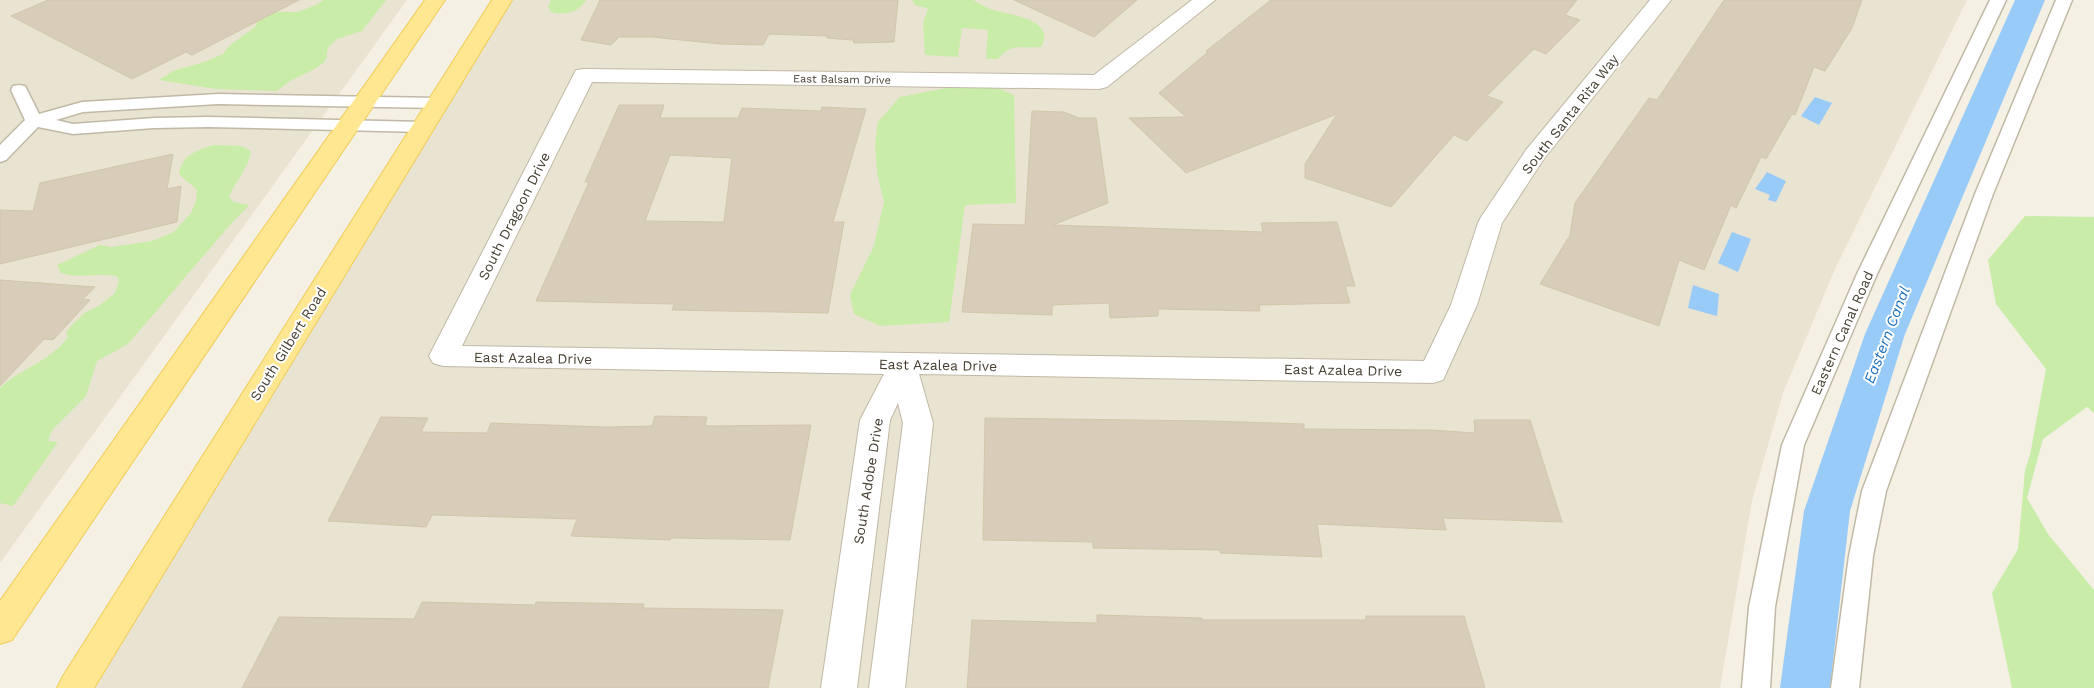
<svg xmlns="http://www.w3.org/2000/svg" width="2094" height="688" viewBox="0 0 2094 688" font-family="'Work Sans',sans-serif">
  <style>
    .residential { fill: #e9e3d1 }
    .green { fill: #c9eda8 }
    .water { fill: #99cbf8 }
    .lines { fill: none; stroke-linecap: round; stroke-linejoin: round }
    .canal { fill: #99cbf8; fill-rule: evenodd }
    .building { fill: #d7cdb8; stroke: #d2c6ab; fill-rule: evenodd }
    .lane-casing { stroke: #c0b9a6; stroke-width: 3 }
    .street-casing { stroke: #c0b9a6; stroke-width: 2 }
    .primary-casing { stroke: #f1cc56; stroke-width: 2 }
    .lane { fill: #fff; fill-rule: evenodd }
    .street { fill: #fff; fill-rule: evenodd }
    .primary { fill: #ffe792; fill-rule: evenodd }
    .labels { text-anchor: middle; stroke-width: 4; stroke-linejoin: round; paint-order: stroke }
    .far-street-label { font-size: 11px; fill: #474033; stroke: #fff }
    .street-label { font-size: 14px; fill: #474033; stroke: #fff }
    .water-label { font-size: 15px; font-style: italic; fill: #2172be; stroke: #fff }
  </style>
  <rect width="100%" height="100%" fill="#f4f0e4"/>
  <g class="residential">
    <path d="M 0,0 L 407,0 L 0,563 Z"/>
    <path d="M 500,0 L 1967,0 L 1835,269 L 1783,393 L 1752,501 L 1720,688 L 75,688 Z"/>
  </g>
  <g class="green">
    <path d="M 323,0 L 386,0 L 362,31 L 337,39 L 330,45 L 327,51 L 327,57 L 323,63 L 315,69 L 290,81 L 277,91 L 216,89 L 159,80 L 173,71 L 204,62 L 223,54 L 229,46 L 255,27 L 260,17 L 272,12 L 298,12 L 316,5 Z"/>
    <path d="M 551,0 L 586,0 C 578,12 566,16 551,12 L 548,7 Z"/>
    <path d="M 912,0 C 924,0 965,0 973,0 C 979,2 984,7 990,9 C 1008,15 1058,19 1041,47 C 1021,49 1011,42 998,59 L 986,59 L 988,30 L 962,28 L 958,57 L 925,55 L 923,24 L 928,8 L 916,6 Z"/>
    <path d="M 982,81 L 1014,95 L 1016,203 L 965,205 L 949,322 L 880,326 L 854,314 L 850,295 L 874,246 L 884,202 L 877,173 L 875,145 L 878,122 L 900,97 Z"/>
    <path d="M 213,145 L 241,146 L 251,151 C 249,168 235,181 229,197 L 234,202 L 249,205 L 229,226 L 128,344 L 97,361 L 86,396 L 52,430 L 48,441 L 58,442 L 13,506 L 0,503 L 0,388 C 21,368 51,361 68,337 L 66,333 L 72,325 L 86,312 L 99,306 L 115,293 L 119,281 L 117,276 C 98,273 80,279 61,273 L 57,265 L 100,245 L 110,247 L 152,241 L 174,232 L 191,213 L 196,201 L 197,190 L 179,174 C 182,154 197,151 213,145 Z"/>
    <path d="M 2025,216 L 2094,217 L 2094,413 L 2087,407 L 2043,439 L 2027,498 L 2048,534 L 2094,590 L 2094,688 L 2012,688 L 1992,593 L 2018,549 L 2025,470 L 2030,455 L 2046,369 L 1996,304 L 1988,260 Z"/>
  </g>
  <g class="water">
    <path d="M 1815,97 L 1832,103 L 1819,125 L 1801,116 Z"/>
    <path d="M 1767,172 L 1786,181 L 1776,202 L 1768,200 L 1770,195 L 1755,189 Z"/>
    <path d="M 1732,232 L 1751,239 L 1738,272 L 1718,263 Z"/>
    <path d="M 1693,285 L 1719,294 L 1717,316 L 1688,308 Z"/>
  </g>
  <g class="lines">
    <path class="canal" d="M 2015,0 L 2045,0 L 1905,334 L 1850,511 L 1830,688 L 1780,688 L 1804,511 L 1865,334 Z"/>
  </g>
  <g class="building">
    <path d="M 48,0 L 299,0 L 192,55 L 186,52 L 132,79 L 11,16 Z"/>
    <path d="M 600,0 L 898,0 L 894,42 L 854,43 L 853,40 L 827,38 L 827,36 L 769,34 L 763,45 L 720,44 L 652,37 L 619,37 L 611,45 L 581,40 Z"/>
    <path d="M 1014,0 L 1137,0 L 1094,37 Z"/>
    <path d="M 1271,0 L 1577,0 L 1565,15 L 1580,20 L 1546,54 L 1534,49 L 1487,96 L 1503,102 L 1467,141 L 1454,135 L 1391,207 L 1305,178 L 1305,164 L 1337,114 L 1186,173 L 1129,118 L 1186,117 L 1159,93 L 1208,52 L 1206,51 Z"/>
    <path d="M 1724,0 L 1862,0 L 1852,28 L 1825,71 L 1814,67 L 1795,115 L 1792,114 L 1766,159 L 1761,157 L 1736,208 L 1731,205 L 1704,270 L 1679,260 L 1659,326 L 1540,284 L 1570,235 L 1575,203 L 1649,98 L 1657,100 Z"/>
    <path d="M 619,105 L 664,105 L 660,118 L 738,118 L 742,108 L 821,111 L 822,107 L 866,109 L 833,222 L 844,222 L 828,313 L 672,310 L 674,304 L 536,301 L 589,182 L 585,182 ZM 670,155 L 732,158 L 724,222 L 645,221 Z"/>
    <path d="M 1032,111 L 1064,112 L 1079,118 L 1096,118 L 1108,203 L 1053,225 L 1263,232 L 1261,223 L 1337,222 L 1355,286 L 1345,286 L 1350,303 L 1259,305 L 1260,311 L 1158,309 L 1158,316 L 1110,318 L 1109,303 L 1052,305 L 1052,315 L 962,312 L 973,224 L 1025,225 Z"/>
    <path d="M 173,154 L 167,189 L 181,186 L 177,222 L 0,264 L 0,210 L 33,211 L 40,183 Z"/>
    <path d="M 0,280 L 95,287 L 83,299 L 90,300 L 53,340 L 44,339 L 0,386 Z"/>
    <path d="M 655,416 L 707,417 L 705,426 L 811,425 L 790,540 L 671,538 L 670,540 L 571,536 L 577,519 L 432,515 L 426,527 L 328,521 L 381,417 L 428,418 L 421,432 L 487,433 L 491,423 L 607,427 L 652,426 Z"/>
    <path d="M 985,418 L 1211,421 L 1304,424 L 1304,429 L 1431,430 L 1475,433 L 1474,420 L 1530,420 L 1562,522 L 1443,518 L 1446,530 L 1317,524 L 1322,557 L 1220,553 L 1220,550 L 1093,548 L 1093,542 L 983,540 Z"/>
    <path d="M 422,602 L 535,605 L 536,602 L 644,604 L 643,608 L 783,610 L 768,688 L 242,688 L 279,617 L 414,619 Z"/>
    <path d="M 1097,615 L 1202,618 L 1202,620 L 1366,620 L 1366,616 L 1464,616 L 1485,688 L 967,688 L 972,620 L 1097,623 Z"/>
  </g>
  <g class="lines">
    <g class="lane-casing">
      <g id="lane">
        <path d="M 1990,0 L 2006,0 L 1877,274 L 1804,445 L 1775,607 L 1770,688 L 1742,688 L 1749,607 L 1782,445 L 1857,274 Z"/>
        <path d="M 2056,0 L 2072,0 L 1993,194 L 1886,491 L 1873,556 L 1859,688 L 1831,688 L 1849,556 L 1862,491 L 1975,194 Z"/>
        <path d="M 19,85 L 25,86 L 39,114 L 82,102 L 218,94 L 438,98 L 444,99 L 447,103 L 444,107 L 438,108 L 218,104 L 83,112 L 56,120 L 73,124 L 154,118 L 208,117 L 423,122 L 429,123 L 432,127 L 429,131 L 423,132 L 208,127 L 154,128 L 73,134 L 38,127 L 6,160 L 0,162 L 0,145 L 25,120 L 11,90 L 13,86 Z"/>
      </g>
    </g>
    <g class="street-casing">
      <path id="street" d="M 1192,0 L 1215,0 L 1107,87 L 1099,89 L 592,82 L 462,346 L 1424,361 L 1451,305 L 1478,223 L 1481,217 L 1526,150 L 1650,0 L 1671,0 L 1543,160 L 1502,223 L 1477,305 L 1443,380 L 1433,383 L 919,374 L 933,423 L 905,688 L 869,688 L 903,423 L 898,403 L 890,420 L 857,688 L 821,688 L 860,420 L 884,374 L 443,366 L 433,363 L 429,356 L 576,70 L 584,69 L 1094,75 Z"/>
    </g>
    <g class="primary-casing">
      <g id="primary">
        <path d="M 425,0 L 445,0 L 12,640 L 0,644 L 0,601 Z"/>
        <path d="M 492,0 L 512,0 L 94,688 L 57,688 L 63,676 Z"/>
      </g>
    </g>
    <use href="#lane" class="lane"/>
    <use href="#street" class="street"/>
    <use href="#primary" class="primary"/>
  </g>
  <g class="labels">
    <g class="far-street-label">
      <text transform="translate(842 79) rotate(1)" y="4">East Balsam Drive</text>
    </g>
    <g class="street-label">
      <text transform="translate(1570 114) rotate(-52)" y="5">South Santa Rita Way</text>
      <text transform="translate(514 216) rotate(-63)" y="5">South Dragoon Drive</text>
      <text transform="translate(1842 333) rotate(-66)" y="5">Eastern Canal Road</text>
      <text transform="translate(288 344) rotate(-58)" y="5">South Gilbert Road</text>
      <text transform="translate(533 358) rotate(1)" y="5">East Azalea Drive</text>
      <text transform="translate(938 365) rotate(1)" y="5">East Azalea Drive</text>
      <text transform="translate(1343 370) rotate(1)" y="5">East Azalea Drive</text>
      <text transform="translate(868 481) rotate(-81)" y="5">South Adobe Drive</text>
    </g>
    <g class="water-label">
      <text transform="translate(1887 335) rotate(-69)" y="5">Eastern Canal</text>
    </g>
  </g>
</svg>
